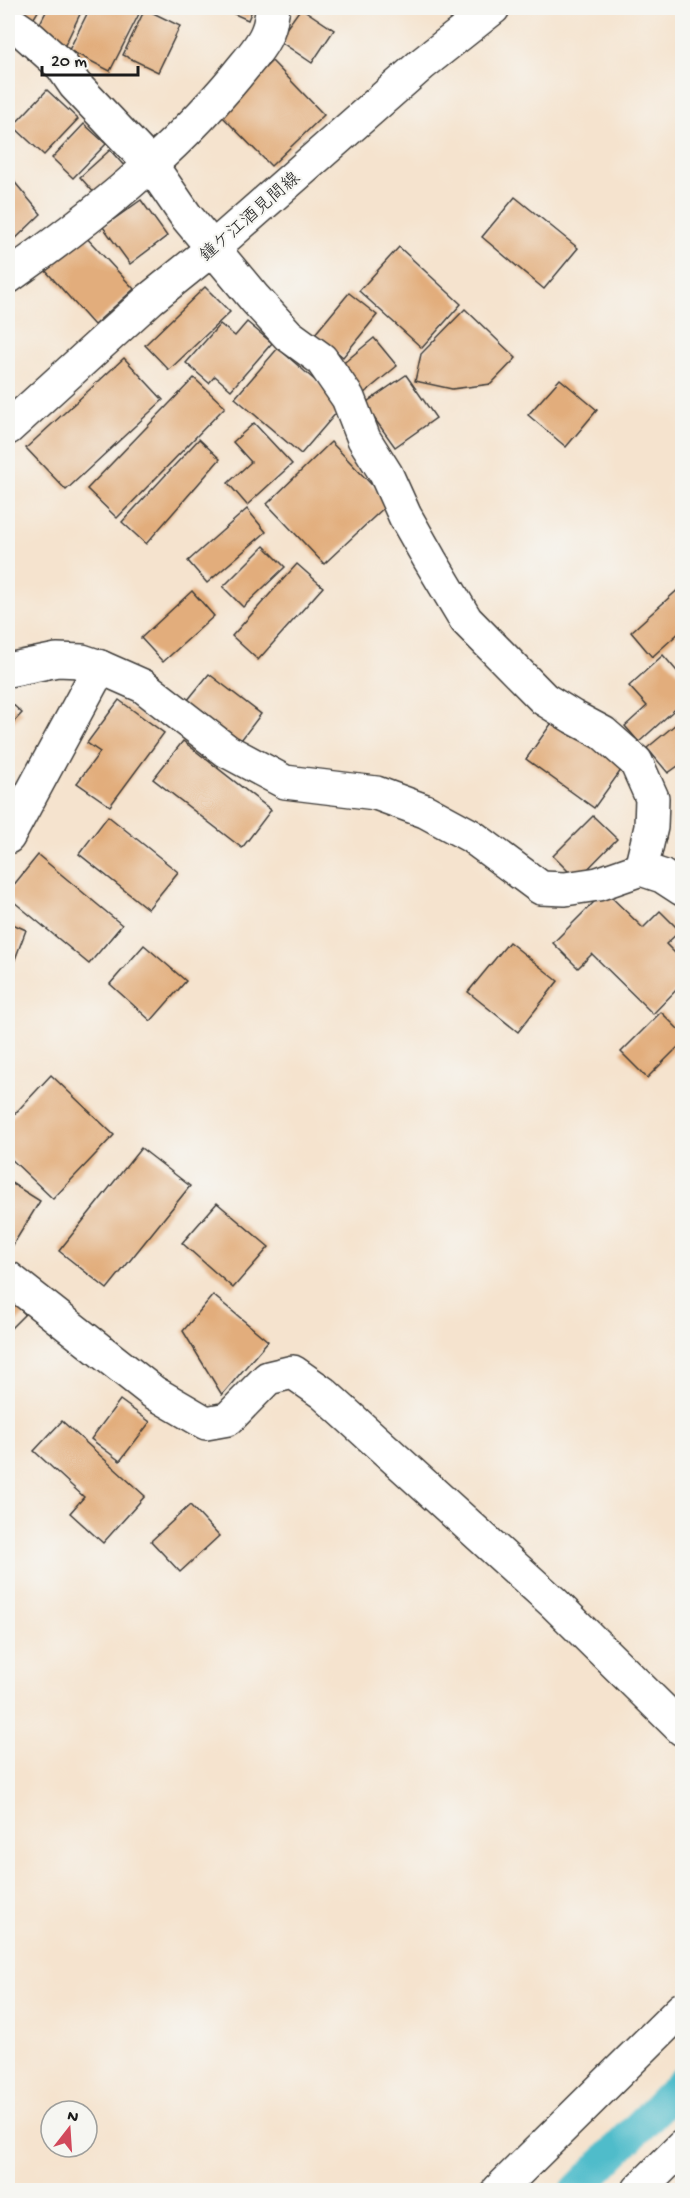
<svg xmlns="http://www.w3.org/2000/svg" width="690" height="2198" viewBox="0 0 690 2198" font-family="'Gochi Hand','Klee One',sans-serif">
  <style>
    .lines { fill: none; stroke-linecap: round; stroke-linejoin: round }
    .canal { stroke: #50bcca; stroke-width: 33 }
    .building { fill: #e2ad7b }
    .minor-casing { stroke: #3d3a37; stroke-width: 36 }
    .major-casing { stroke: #3d3a37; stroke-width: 36 }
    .minor { stroke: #fff; stroke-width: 33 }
    .major { stroke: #fff; stroke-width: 33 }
    .labels { text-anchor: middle; stroke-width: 4.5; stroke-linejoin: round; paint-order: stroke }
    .street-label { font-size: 18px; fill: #1c1c1c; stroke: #f6f6f2 }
  </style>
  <rect width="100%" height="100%" fill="#f6f6f2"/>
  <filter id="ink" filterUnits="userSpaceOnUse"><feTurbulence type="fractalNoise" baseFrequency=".0167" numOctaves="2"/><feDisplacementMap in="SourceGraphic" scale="12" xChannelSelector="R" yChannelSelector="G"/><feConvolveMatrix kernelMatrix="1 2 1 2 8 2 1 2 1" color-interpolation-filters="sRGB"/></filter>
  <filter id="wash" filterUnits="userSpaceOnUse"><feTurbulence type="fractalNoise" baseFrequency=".008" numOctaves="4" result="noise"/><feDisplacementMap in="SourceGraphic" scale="24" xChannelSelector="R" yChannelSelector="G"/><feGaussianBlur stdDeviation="1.35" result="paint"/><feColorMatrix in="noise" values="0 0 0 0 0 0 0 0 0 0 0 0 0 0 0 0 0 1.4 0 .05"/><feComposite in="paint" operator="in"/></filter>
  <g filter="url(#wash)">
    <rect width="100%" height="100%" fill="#f5e3ce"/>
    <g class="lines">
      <path class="canal" d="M 577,2190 L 682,2083"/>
    </g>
    <g id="blocks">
      <g class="building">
        <path d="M 10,8 L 40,8 L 31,23 Z"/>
        <path d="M 48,8 L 83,8 L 64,47 L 35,33 Z"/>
        <path d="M 90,8 L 142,8 L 110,71 L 69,50 Z"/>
        <path d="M 221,8 L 253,8 L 248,20 Z"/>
        <path d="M 301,8 L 334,30 L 312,63 L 278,40 Z"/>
        <path d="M 145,9 L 180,26 L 158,72 L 123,55 Z"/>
        <path d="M 272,61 L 324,115 L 271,166 L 219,113 Z"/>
        <path d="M 47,90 L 78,119 L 44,155 L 13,126 Z"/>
        <path d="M 84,124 L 106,144 L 73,178 L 52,158 Z"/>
        <path d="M 110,150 L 126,168 L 96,195 L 80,177 Z"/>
        <path d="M 12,179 L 41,214 L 8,246 L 8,184 Z"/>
        <path d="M 515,197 L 578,248 L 544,289 L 482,237 Z"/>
        <path d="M 141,200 L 167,236 L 130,264 L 103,227 Z"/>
        <path d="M 84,235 L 134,289 L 94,325 L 45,270 Z"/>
        <path d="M 399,247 L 461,304 L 422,348 L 359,291 Z"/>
        <path d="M 205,287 L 230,312 L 169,370 L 145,345 Z"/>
        <path d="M 349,293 L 377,315 L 343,357 L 315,334 Z"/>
        <path d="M 465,309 L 516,358 L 491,384 L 452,389 L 415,381 L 421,354 Z"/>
        <path d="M 247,322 L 272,343 L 231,390 L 215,376 L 209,383 L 186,363 L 220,324 L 235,336 Z"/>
        <path d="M 374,338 L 397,366 L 363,394 L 340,366 Z"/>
        <path d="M 278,348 L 343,405 L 301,454 L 235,398 Z"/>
        <path d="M 124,358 L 163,400 L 66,490 L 26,448 Z"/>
        <path d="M 406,375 L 436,418 L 395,447 L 364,404 Z"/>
        <path d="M 194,378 L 225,407 L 117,518 L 87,489 Z"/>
        <path d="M 560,379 L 597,410 L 566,447 L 528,415 Z"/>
        <path d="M 254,423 L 292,464 L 247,505 L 228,483 L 251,462 L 233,442 Z"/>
        <path d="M 199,439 L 220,459 L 146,544 L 122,522 Z"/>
        <path d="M 331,442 L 389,503 L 324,564 L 267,504 Z"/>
        <path d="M 247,509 L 266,532 L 207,583 L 188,561 Z"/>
        <path d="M 264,546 L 285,567 L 243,607 L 223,587 Z"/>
        <path d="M 297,564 L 323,587 L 258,660 L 232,636 Z"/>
        <path d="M 682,586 L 682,630 L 652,657 L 631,632 Z"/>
        <path d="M 192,591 L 214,616 L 163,662 L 141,638 Z"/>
        <path d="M 663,655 L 682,677 L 682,703 L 639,742 L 625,726 L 647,706 L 629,686 Z"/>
        <path d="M 209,674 L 261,714 L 235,748 L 183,706 Z"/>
        <path d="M 8,700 L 22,713 L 8,728 Z"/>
        <path d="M 119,700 L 164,733 L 110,806 L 77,783 L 100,752 L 87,743 Z"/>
        <path d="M 556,717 L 624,766 L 594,808 L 526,759 Z"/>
        <path d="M 682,719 L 682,772 L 678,766 L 668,773 L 647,748 Z"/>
        <path d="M 183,741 L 271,810 L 242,848 L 153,779 Z"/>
        <path d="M 108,816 L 178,872 L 148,909 L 79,854 Z"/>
        <path d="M 593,816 L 617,839 L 577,880 L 553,856 Z"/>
        <path d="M 38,855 L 122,925 L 89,964 L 8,897 L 8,892 Z"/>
        <path d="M 605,891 L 643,928 L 660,911 L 680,931 L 666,944 L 682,960 L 682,984 L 653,1014 L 592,954 L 578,968 L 553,943 Z"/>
        <path d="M 8,922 L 26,930 L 8,978 Z"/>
        <path d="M 509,942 L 558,981 L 518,1032 L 468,992 Z"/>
        <path d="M 144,945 L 186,981 L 151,1021 L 110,984 Z"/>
        <path d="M 661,1012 L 682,1033 L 682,1043 L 647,1078 L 621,1052 Z"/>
        <path d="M 51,1075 L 114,1135 L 53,1199 L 8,1156 L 8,1121 Z"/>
        <path d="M 141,1148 L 190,1186 L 107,1289 L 59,1251 Z"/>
        <path d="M 8,1181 L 40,1201 L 8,1253 Z"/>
        <path d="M 217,1203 L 269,1247 L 233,1288 L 182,1243 Z"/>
        <path d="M 213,1295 L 268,1341 L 222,1395 L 183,1331 Z"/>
        <path d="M 8,1297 L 25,1314 L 8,1331 Z"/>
        <path d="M 120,1400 L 150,1422 L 120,1461 L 91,1439 Z"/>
        <path d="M 62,1421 L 145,1496 L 103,1543 L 70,1513 L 84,1497 L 34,1451 Z"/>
        <path d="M 190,1505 L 219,1536 L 180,1572 L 151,1541 Z"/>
      </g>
    </g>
  </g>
  <g filter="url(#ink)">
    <use href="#blocks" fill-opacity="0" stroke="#3d3a37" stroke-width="1.5"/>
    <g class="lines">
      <g class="minor-casing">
        <g id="minor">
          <path d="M 8,21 L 24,32 L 62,66 L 75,85 L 151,165 L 186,216 L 255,299 L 288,335 L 321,359 L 348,398 L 364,439 L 386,474 L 405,516 L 430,560 L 466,620 L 544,699 L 573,717 L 603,733 L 636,762 L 652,798 L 651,827 L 641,869"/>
          <path d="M 8,277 C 90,219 172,154 237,75 C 247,62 263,46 268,30 C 271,23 271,15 273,8"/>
          <path d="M 8,670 L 57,660 L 82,661 L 100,667 L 143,686 L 227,751 L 285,782 L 376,793 L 425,811 L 471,836 L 541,888 L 565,889 L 598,884 L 641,869 L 662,876 L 682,889"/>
          <path d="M 8,837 L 100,667"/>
          <path d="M 8,1278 L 153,1392 L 206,1423 L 228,1419 L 268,1378 L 293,1372 L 323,1393 L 554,1603 L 682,1729"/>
          <path d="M 499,2190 L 682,2009"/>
          <path d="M 639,2190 L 682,2147"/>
        </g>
      </g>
      <g class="major-casing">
        <path id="major" d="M 8,428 L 150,299 L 212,249 L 421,65 L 493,8"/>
      </g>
      <use href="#minor" class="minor"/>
      <use href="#major" class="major"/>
    </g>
  </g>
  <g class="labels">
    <g class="street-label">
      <text transform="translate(249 216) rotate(-41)" y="6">鐘ケ江酒見間線</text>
    </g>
  </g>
  <rect width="690" height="2198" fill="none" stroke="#f6f6f2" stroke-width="30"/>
  <g transform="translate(69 2129) rotate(17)"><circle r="28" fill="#f6f6f2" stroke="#9f9f9c" stroke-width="1.5"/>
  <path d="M0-4.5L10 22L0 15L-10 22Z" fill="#d1495b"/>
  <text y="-9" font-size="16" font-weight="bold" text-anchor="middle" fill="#1c1c1c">N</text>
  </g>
  <path d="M42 66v9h96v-9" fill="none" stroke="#1c1c1c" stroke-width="3"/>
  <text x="51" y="66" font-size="18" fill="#1c1c1c" stroke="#f6f6f2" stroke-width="4.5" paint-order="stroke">20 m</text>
</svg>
